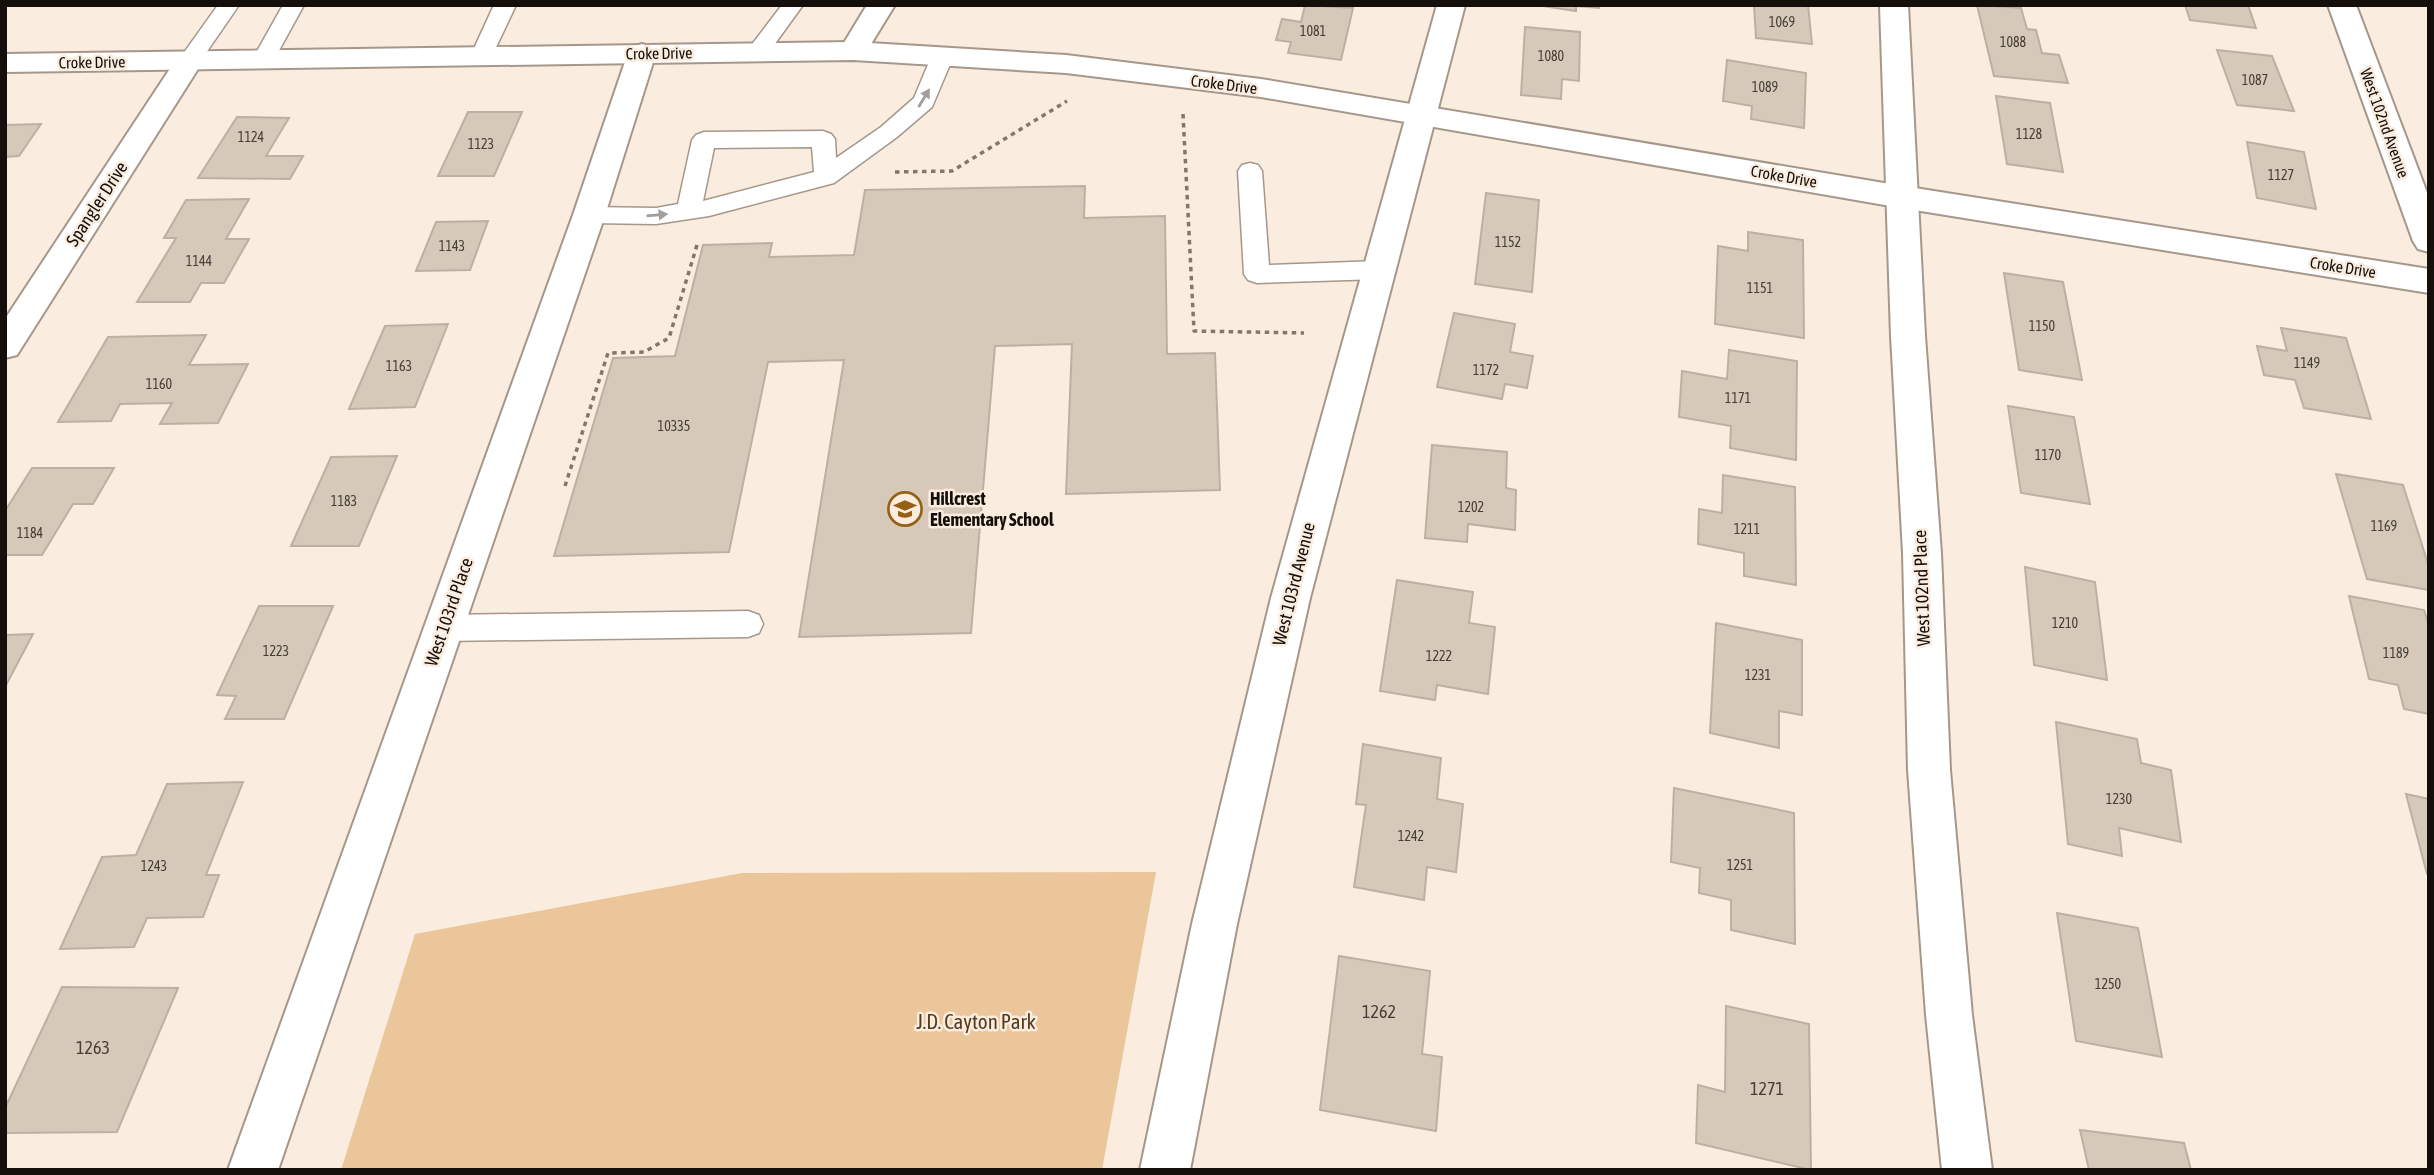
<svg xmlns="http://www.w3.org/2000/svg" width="2434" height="1175" viewBox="0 0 2434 1175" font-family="'Asap Condensed',sans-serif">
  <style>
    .green { fill: #ecc69b }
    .building { fill: #d6c9ba; stroke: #bdb0a2; stroke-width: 2 }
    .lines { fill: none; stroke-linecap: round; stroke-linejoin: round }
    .service-casing { stroke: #a5988b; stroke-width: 3 }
    .minor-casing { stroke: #a5988b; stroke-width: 4 }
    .tertiary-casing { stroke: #a5988b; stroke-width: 4 }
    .path { stroke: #81776e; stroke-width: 3.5; stroke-dasharray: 4.5 4.5; stroke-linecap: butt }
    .service { fill: #fff; fill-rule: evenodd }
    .minor { fill: #fff; fill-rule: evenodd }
    .tertiary { fill: #fff; fill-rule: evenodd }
    .oneway { fill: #a19f9d }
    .labels { text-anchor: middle; stroke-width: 5; stroke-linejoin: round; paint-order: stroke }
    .number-label { font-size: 14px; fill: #443e36 }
    .far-street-label { font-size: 16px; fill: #140f0a; stroke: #faecde }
    .street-label { font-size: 18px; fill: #140f0a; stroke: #faecde }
    .poi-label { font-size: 18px; font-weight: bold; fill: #140f0a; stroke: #faecde; text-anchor: start }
    .near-number-label { font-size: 18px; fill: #443e36 }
    .near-park-label { font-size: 21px; fill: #543b1d; stroke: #faecde }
  </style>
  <rect width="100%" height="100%" fill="#faecde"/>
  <path class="green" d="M 1156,872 L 1102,1170 L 341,1170 L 415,934 L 742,873 Z"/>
  <g class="building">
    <path d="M 1305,5 L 1353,8 L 1341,60 L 1288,53 L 1291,42 L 1276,40 L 1282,19 L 1301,22 Z"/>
    <path d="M 1536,5 L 1599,5 L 1599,8 L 1576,6 L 1576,11 Z"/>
    <path d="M 1754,5 L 1808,5 L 1812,44 L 1756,38 Z"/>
    <path d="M 1977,5 L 2021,8 L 2027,29 L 2036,30 L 2042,53 L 2059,55 L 2068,83 L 1994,76 Z"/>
    <path d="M 2185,5 L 2248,5 L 2256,28 L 2190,20 Z"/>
    <path d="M 1525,27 L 1580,32 L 1579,81 L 1562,79 L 1561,99 L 1521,95 Z"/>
    <path d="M 2217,50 L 2272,56 L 2294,111 L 2237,105 Z"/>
    <path d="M 1727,60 L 1806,73 L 1804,128 L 1751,119 L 1752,106 L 1723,101 Z"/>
    <path d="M 1996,96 L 2050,103 L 2063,172 L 2007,164 Z"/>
    <path d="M 468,112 L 522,112 L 494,176 L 438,176 Z"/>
    <path d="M 237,117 L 289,118 L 266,156 L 303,156 L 290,179 L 198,178 Z"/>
    <path d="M 41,124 L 19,156 L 5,157 L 5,125 Z"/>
    <path d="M 2247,142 L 2304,152 L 2316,209 L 2257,198 Z"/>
    <path d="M 1085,186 L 1084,218 L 1165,216 L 1167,354 L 1215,353 L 1220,490 L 1066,494 L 1072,344 L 995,346 L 971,633 L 799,637 L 844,360 L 768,362 L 729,552 L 554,556 L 613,358 L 675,356 L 703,245 L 772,243 L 769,257 L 854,255 L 865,190 Z"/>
    <path d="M 1486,193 L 1539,200 L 1532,292 L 1475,284 Z"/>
    <path d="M 249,199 L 226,239 L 249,239 L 224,283 L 201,283 L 190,302 L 137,302 L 176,238 L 164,238 L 186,200 Z"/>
    <path d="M 488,221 L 470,270 L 416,271 L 436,222 Z"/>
    <path d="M 1748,232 L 1803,240 L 1804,338 L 1715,324 L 1718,246 L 1748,251 Z"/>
    <path d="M 2004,273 L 2063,282 L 2082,380 L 2019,370 Z"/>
    <path d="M 1454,313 L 1515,324 L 1510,352 L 1533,356 L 1527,388 L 1505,384 L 1502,399 L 1437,387 Z"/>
    <path d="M 448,324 L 415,407 L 349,409 L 385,326 Z"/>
    <path d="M 2281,328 L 2346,338 L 2371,419 L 2304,408 L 2295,380 L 2264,375 L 2257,346 L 2287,351 Z"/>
    <path d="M 206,335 L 189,365 L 248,364 L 218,423 L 160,424 L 172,403 L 120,404 L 111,421 L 58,422 L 108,337 Z"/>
    <path d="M 1729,350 L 1797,361 L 1796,460 L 1730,448 L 1731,426 L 1679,417 L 1682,371 L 1727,379 Z"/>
    <path d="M 2008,406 L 2074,417 L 2090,504 L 2021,493 Z"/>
    <path d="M 1432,445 L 1507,452 L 1506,488 L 1516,490 L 1515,530 L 1468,524 L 1467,542 L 1425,538 Z"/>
    <path d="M 397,456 L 359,546 L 291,546 L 331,457 Z"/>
    <path d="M 32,468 L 114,468 L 93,504 L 73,504 L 42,555 L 5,555 L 5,511 Z"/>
    <path d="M 2336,474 L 2403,485 L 2429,567 L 2429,590 L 2367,579 Z"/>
    <path d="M 1723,475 L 1795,487 L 1796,585 L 1744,576 L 1744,553 L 1698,544 L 1699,509 L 1722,513 Z"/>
    <path d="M 2025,567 L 2095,582 L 2107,680 L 2034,665 Z"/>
    <path d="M 1397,580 L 1473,592 L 1469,623 L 1495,627 L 1488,694 L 1437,685 L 1435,700 L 1380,691 Z"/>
    <path d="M 2349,596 L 2424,610 L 2429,626 L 2429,714 L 2404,709 L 2398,685 L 2369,679 Z"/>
    <path d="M 259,606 L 333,606 L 284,719 L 225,719 L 236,696 L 217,695 Z"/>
    <path d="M 1716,623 L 1802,640 L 1802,715 L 1779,711 L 1779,748 L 1710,733 Z"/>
    <path d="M 33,634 L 5,687 L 5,635 Z"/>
    <path d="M 2056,722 L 2137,739 L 2141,763 L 2171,770 L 2181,842 L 2119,828 L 2122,856 L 2068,844 Z"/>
    <path d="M 1363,744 L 1441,758 L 1437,799 L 1463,804 L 1456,872 L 1427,867 L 1424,900 L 1354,887 L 1366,805 L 1356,804 Z"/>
    <path d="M 243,782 L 206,875 L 219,875 L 203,917 L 147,918 L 134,947 L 60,949 L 102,857 L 136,855 L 167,784 Z"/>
    <path d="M 1674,788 L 1794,813 L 1795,944 L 1731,930 L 1731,900 L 1699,893 L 1700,868 L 1671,862 Z"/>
    <path d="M 2406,794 L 2429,799 L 2429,874 L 2427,874 Z"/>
    <path d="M 2057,913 L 2138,928 L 2162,1057 L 2076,1041 Z"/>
    <path d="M 1339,956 L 1430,971 L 1422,1054 L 1442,1057 L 1436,1131 L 1320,1110 Z"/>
    <path d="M 62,987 L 178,988 L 117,1132 L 5,1133 L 5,1108 Z"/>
    <path d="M 1726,1006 L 1809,1024 L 1811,1170 L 1696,1143 L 1698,1085 L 1725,1092 Z"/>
    <path d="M 2080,1130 L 2184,1143 L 2191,1170 L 2089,1170 Z"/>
  </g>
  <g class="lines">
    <g class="service-casing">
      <g id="service">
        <path d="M 218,5 L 239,5 L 197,66 L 181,66 L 178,61 Z"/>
        <path d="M 283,5 L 304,5 L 271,65 L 255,65 L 252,60 Z"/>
        <path d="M 494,5 L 516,5 L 490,60 L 474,60 L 471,55 Z"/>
        <path d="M 782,5 L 803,5 L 766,56 L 750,56 L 747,51 Z"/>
        <path d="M 943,48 L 951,50 L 954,55 L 932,107 L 897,137 L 834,183 L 709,216 L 656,224 L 589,223 L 580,221 L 577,215 L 580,209 L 589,207 L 656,208 L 678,204 L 692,140 L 696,135 L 704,132 L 823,131 L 831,134 L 835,139 L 836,158 L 881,127 L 914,98 L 932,55 L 935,50 ZM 812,147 L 814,172 L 703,201 L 714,148 Z"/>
        <path d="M 1250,163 L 1258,165 L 1262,171 L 1269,265 L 1379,261 L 1388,264 L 1392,270 L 1388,276 L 1379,279 L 1257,283 L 1248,280 L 1244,274 L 1238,171 L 1242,165 Z"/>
        <path d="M 748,611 L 759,615 L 763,624 L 759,633 L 748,637 L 443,641 L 432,637 L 428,628 L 432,619 L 443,615 Z"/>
      </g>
    </g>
    <g class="minor-casing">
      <g id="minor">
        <path d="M 867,5 L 895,5 L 863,57 L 853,60 L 843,57 L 839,51 Z"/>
        <path d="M 1437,5 L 1465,5 L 1310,598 L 1237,924 L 1190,1170 L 1140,1170 L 1192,924 L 1271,598 Z"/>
        <path d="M 1880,5 L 1908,5 L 1925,336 L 1941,553 L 1950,770 L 1972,1015 L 1992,1170 L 1942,1170 L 1926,1015 L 1908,770 L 1903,553 L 1891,336 Z"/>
        <path d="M 2328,5 L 2356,5 L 2429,198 L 2429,252 L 2418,249 L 2413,241 Z"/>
        <path d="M 642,44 L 652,47 L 656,53 L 605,215 L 278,1170 L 228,1170 L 573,215 L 628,53 L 632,47 Z"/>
        <path d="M 189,52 L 199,55 L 203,61 L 17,355 L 5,358 L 5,319 L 179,55 Z"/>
      </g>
    </g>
    <g class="tertiary-casing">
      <path id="tertiary" d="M 853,42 L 1066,55 L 1261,79 L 1902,186 L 2429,269 L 2429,293 L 1902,208 L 1261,97 L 1066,73 L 853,60 L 5,72 L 5,54 Z"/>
    </g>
    <g class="path">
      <path d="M 1183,114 L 1194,331 L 1304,333"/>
      <path d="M 895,172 L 952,171 L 1067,101"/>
      <path d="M 565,486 L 608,353 L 644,352 L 669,338 L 697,245"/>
    </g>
    <use href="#service" class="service"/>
    <use href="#minor" class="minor"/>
    <use href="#tertiary" class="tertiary"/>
  </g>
  <defs><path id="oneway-solid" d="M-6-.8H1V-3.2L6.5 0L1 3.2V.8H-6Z" transform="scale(1.75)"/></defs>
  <g class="oneway">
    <use href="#oneway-solid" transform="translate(924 98) rotate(-59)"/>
    <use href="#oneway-solid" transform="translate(657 215) rotate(-5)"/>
  </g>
  <defs>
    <g id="school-ring" transform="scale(1.75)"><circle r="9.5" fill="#faecde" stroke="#946015" stroke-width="1.5"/><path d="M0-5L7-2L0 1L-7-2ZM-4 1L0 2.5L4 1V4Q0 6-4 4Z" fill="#946015"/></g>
  </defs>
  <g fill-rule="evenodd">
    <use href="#school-ring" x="905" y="509"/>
  </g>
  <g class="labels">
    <g class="number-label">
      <text x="1782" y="27">1069</text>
      <text x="1313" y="36">1081</text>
      <text x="2013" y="47">1088</text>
      <text x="1551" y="61">1080</text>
      <text x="2255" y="85">1087</text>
      <text x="1765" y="92">1089</text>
      <text x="2029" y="139">1128</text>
      <text x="251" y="142">1124</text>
      <text x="481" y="149">1123</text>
      <text x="2281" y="180">1127</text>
      <text x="1508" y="247">1152</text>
      <text x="452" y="251">1143</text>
      <text x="199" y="266">1144</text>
      <text x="1760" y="293">1151</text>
      <text x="2042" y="331">1150</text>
      <text x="2307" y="368">1149</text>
      <text x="399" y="371">1163</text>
      <text x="1486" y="375">1172</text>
      <text x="159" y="389">1160</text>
      <text x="1738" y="403">1171</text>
      <text x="674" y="431">10335</text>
      <text x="2048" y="460">1170</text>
      <text x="344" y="506">1183</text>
      <text x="1471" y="512">1202</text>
      <text x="2384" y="531">1169</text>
      <text x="1747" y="534">1211</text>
      <text x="30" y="538">1184</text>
      <text x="2065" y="628">1210</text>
      <text x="276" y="656">1223</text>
      <text x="2396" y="658">1189</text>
      <text x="1439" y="661">1222</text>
      <text x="1758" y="680">1231</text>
      <text x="2119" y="804">1230</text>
      <text x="1411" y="841">1242</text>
      <text x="1740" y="870">1251</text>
      <text x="154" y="871">1243</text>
      <text x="2108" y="989">1250</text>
    </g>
    <g class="far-street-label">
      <text transform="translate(659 53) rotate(-1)" y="6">Croke Drive</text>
      <text transform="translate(92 62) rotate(-1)" y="6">Croke Drive</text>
      <text transform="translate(1224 84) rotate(7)" y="6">Croke Drive</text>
      <text transform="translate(2385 123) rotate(70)" y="6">West 102nd Avenue</text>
      <text transform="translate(1784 176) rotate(10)" y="6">Croke Drive</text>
      <text transform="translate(2343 267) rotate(9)" y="6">Croke Drive</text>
    </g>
    <g class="street-label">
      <text transform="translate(97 204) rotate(-57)" y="6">Spangler Drive</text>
      <text transform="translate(1294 584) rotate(-76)" y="6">West 103rd Avenue</text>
      <text transform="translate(1922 588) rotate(-92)" y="6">West 102nd Place</text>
      <text transform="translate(449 612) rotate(-71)" y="6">West 103rd Place</text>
    </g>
    <g class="poi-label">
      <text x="930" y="505">Hillcrest<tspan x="930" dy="21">Elementary School</tspan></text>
    </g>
    <g class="near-number-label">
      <text x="1379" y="1018">1262</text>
      <text x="93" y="1054">1263</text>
      <text x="1767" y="1095">1271</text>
    </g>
    <g class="near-park-label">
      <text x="976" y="1029">J.D. Cayton Park</text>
    </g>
  </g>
  <rect width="2434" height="1175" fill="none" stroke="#140f0a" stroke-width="14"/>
</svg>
